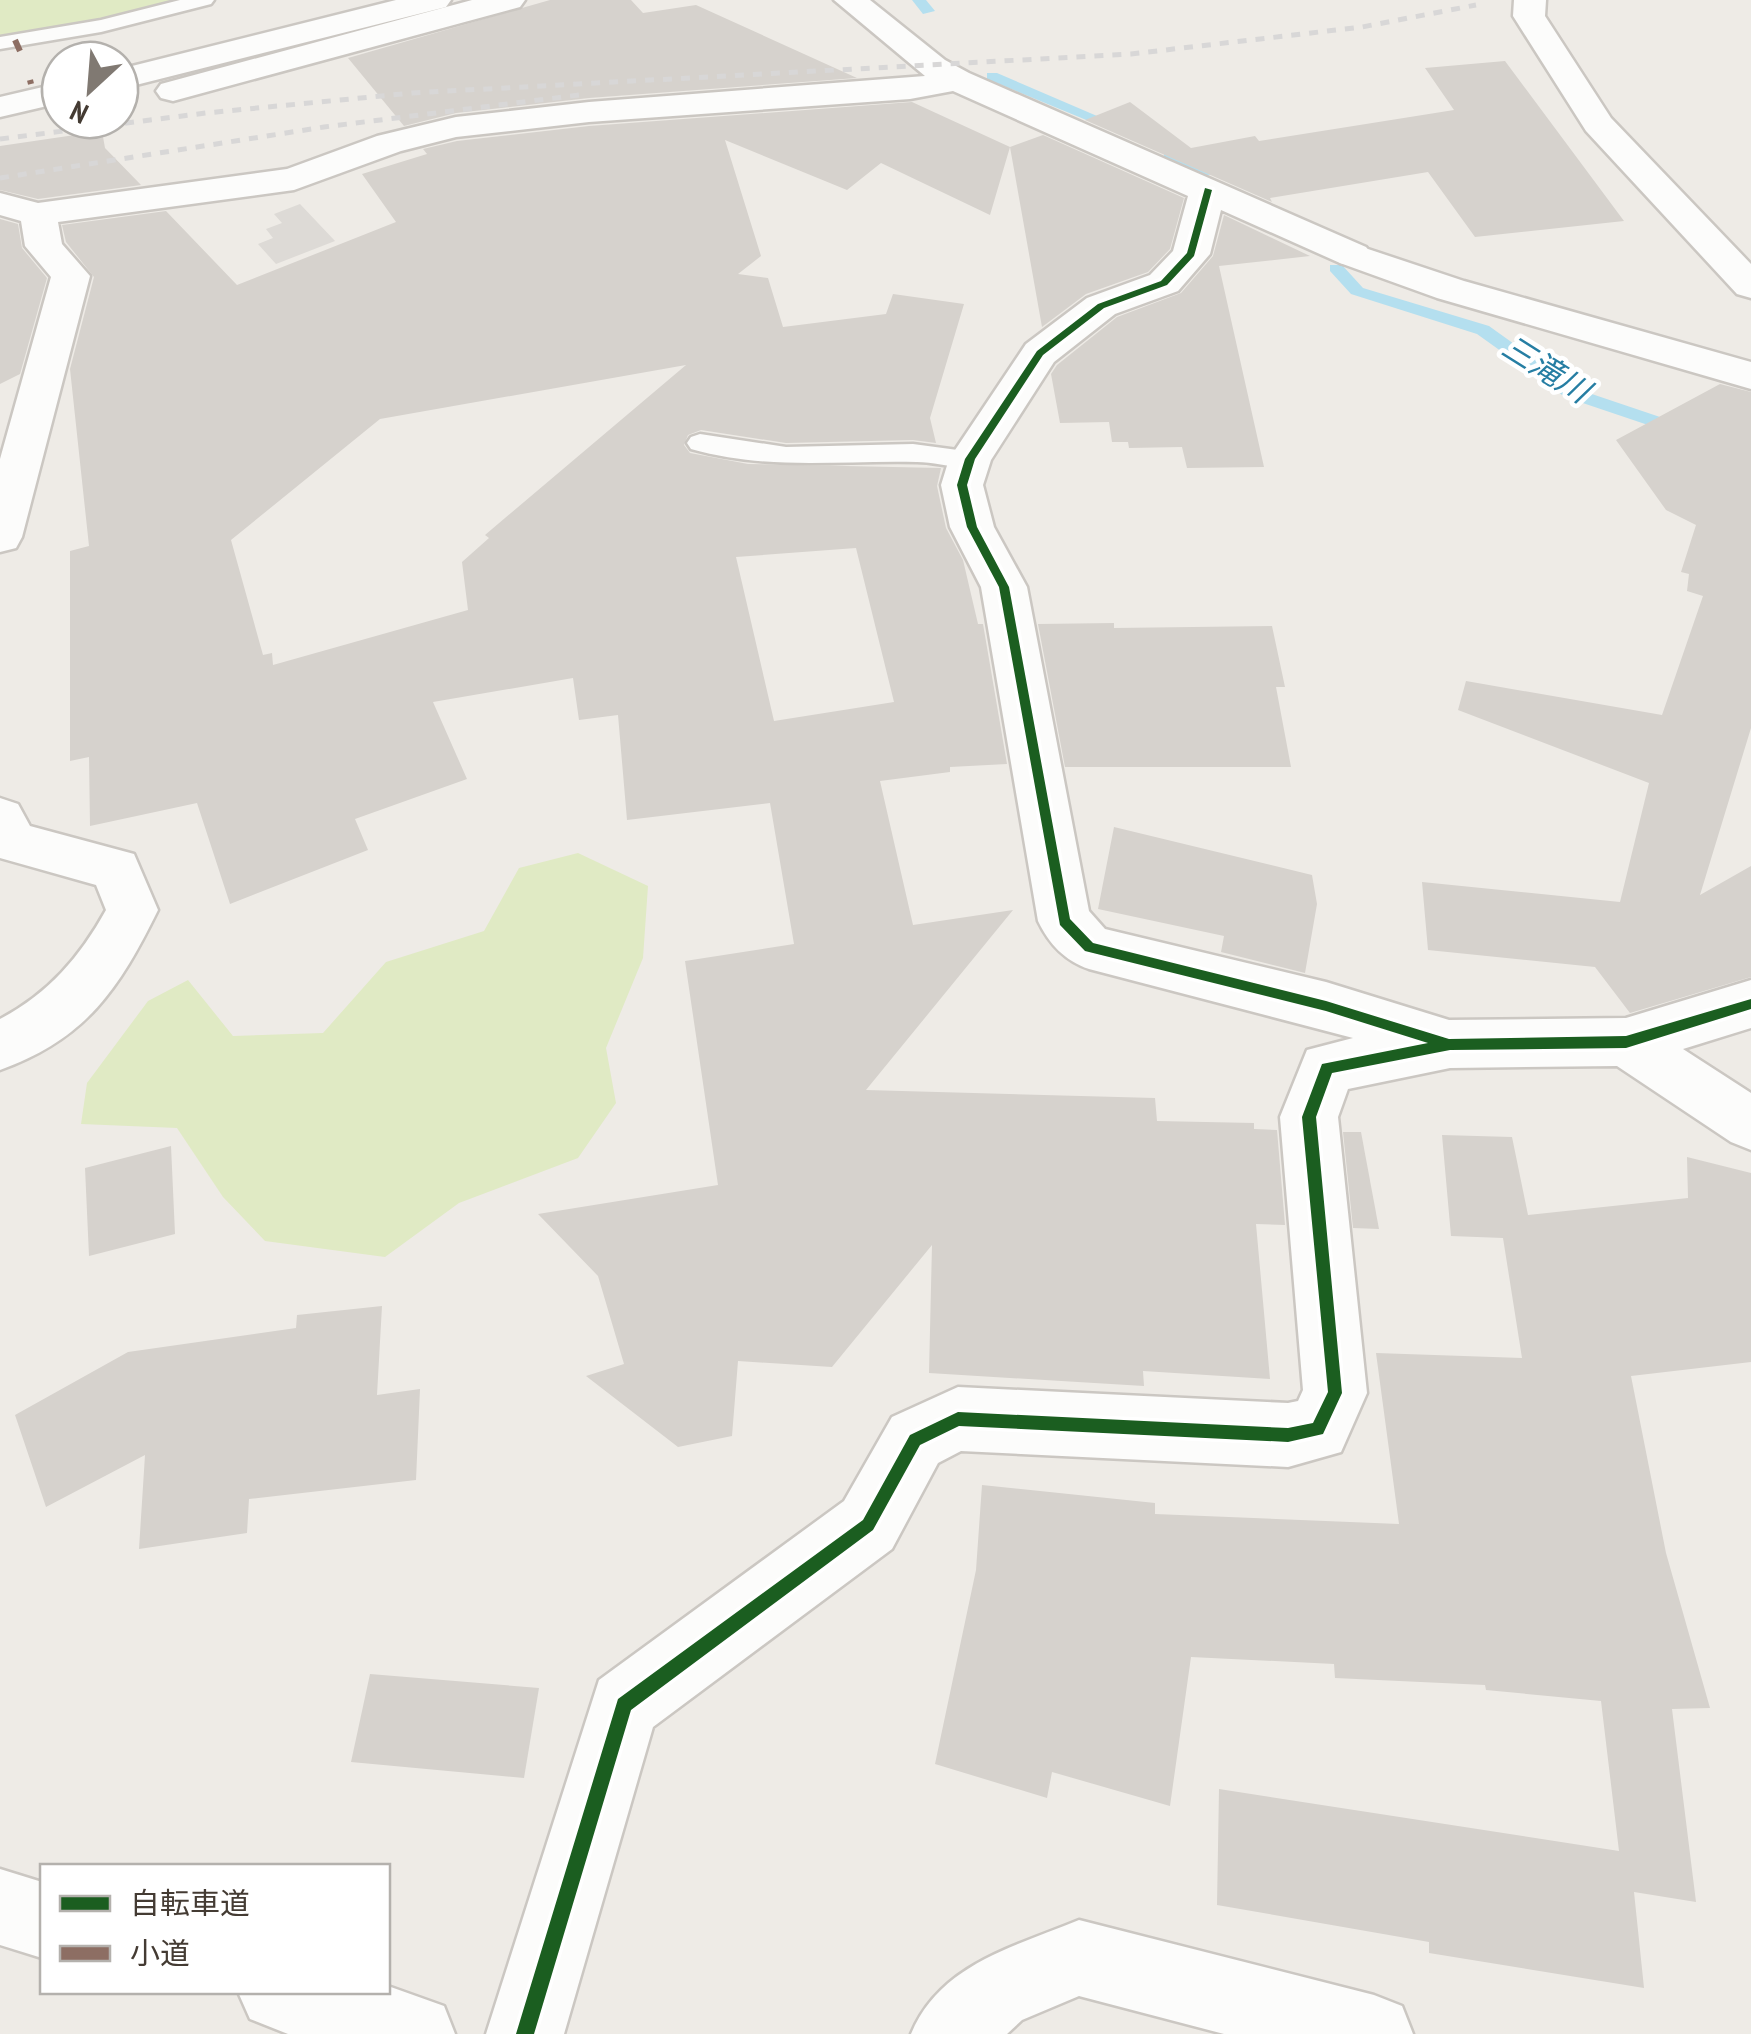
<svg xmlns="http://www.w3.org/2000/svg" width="1751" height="2034" viewBox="0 0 1751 2034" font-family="'PT Sans Narrow','Noto Sans JP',sans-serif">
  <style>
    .green { fill: #e0eac4 }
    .parking { fill: #dddad6 }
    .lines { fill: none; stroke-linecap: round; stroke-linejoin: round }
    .stream { fill: #b4dfef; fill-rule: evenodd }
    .building { fill: #d6d2cd; fill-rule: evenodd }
    .service-casing { stroke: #cbc7c2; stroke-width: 5 }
    .minor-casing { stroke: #cbc7c2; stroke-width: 5 }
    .tertiary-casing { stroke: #cbc7c2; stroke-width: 5 }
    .service { fill: #fcfcfb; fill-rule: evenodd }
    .minor { fill: #fcfcfb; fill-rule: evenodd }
    .tertiary { fill: #fcfcfb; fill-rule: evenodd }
    .rail { stroke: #d8d7d7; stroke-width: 5; stroke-dasharray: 9 9; stroke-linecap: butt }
    .quiet { stroke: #8d6e63; stroke-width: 6; stroke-dasharray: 12 6; stroke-linecap: butt }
    .cycleway-casing { stroke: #fff; stroke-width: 7 }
    .cycleway { fill: #1b5e20; fill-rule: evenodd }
    .labels { text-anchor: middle; stroke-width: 9; stroke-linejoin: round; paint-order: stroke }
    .far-water-label { font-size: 32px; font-style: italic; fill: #267ea3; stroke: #fff }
  </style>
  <rect width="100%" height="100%" fill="#eeebe6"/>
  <g class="green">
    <path d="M 0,0 L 182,0 L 82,25 L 0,38 Z"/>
    <path d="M 578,853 L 648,886 L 643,958 L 606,1048 L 616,1103 L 578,1158 L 459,1203 L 385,1257 L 265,1241 L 223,1197 L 177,1128 L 81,1124 L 87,1083 L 148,1001 L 188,980 L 233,1036 L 323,1033 L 386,962 L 484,931 L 519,868 Z"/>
  </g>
  <path class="parking" d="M 300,204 L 335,241 L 276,264 L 258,244 L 273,238 L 266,229 L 282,223 L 274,214 Z"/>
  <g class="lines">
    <g class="stream">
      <path d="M 912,0 L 926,0 L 935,11 L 923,14 Z"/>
      <path d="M 987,73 L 997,73 L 1125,128 L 1113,131 L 987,79 Z"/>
      <path d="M 1164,151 L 1174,151 L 1212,174 L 1200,177 L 1164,157 Z"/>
      <path d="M 1330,265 L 1342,265 L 1363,288 L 1489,326 L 1577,389 L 1660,417 L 1687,438 L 1678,444 L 1648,425 L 1565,397 L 1477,334 L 1351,294 L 1330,271 Z"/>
    </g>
  </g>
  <g class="building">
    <path d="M 550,0 L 631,0 L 643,13 L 696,5 L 857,78 L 589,98 L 456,113 L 404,126 L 348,58 Z"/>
    <path d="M 1505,61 L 1624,221 L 1475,237 L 1428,172 L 1270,198 L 1272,202 L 1085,120 L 1130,102 L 1191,148 L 1255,136 L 1259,141 L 1454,110 L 1425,68 Z"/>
    <path d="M 912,102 L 1010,147 L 990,215 L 881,163 L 847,190 L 725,140 L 761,256 L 738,274 L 768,278 L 783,327 L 886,314 L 893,294 L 964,304 L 930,418 L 936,443 L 913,440 L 786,443 L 701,430 L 688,435 L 684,445 L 690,453 L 748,464 L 941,468 L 937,486 L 946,528 L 963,560 L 978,624 L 983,624 L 1007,764 L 950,767 L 950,772 L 880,781 L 913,925 L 1013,910 L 866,1090 L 1155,1098 L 1157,1121 L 1254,1123 L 1254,1129 L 1277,1130 L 1285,1225 L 1256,1224 L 1270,1379 L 1143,1371 L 1144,1386 L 929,1373 L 932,1245 L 832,1367 L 738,1361 L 732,1436 L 678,1447 L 586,1376 L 624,1364 L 598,1276 L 538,1214 L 718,1185 L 685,961 L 794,944 L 770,803 L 627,820 L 618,715 L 579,720 L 573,678 L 433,702 L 467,779 L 355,819 L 368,850 L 230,904 L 197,803 L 90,826 L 89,757 L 70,761 L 70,551 L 89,546 L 70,369 L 94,277 L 66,242 L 62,225 L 166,211 L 237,285 L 396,222 L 362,174 L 427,154 L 423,149 L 457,141 L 589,126 ZM 686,365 L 485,535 L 489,538 L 462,562 L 468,610 L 273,665 L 272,653 L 263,655 L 231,540 L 380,419 ZM 856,548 L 894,702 L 774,721 L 736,557 Z"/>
    <path d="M 102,131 L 105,148 L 141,185 L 38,199 L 0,190 L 0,146 Z"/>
    <path d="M 1043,135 L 1184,198 L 1170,249 L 1148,272 L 1086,294 L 1042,327 L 1010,147 Z"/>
    <path d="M 1224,215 L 1310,256 L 1219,266 L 1264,467 L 1187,468 L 1182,447 L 1129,448 L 1128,442 L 1112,442 L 1109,422 L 1060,423 L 1051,374 L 1057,365 L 1117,317 L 1181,293 L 1213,256 Z"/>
    <path d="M 0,219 L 18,224 L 22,248 L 47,278 L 20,374 L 0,384 Z"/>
    <path d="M 1720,384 L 1751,392 L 1751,728 L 1700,895 L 1751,866 L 1751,977 L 1630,1013 L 1595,967 L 1428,950 L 1422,882 L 1620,902 L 1649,783 L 1458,710 L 1466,681 L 1662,715 L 1703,596 L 1687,591 L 1689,574 L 1681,572 L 1696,525 L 1666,510 L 1616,440 Z"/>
    <path d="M 1114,623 L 1114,628 L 1272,626 L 1285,687 L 1276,687 L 1291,767 L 1065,767 L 1038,624 Z"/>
    <path d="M 1114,827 L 1312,875 L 1317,904 L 1305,973 L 1221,952 L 1224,936 L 1098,909 Z"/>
    <path d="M 1343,1132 L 1361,1132 L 1379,1229 L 1353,1228 Z"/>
    <path d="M 1442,1135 L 1512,1137 L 1528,1215 L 1688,1198 L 1687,1157 L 1751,1173 L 1751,1362 L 1631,1376 L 1666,1553 L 1710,1708 L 1672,1709 L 1696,1902 L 1634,1892 L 1644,1988 L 1429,1953 L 1429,1942 L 1217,1905 L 1219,1789 L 1619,1851 L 1601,1701 L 1486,1690 L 1485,1685 L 1335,1678 L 1334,1664 L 1191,1657 L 1170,1806 L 1052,1772 L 1047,1798 L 935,1764 L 976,1570 L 982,1485 L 1155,1503 L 1155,1514 L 1399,1524 L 1376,1353 L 1522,1358 L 1503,1238 L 1451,1236 Z"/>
    <path d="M 171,1146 L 175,1234 L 89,1256 L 85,1168 Z"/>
    <path d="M 382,1306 L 377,1395 L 420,1389 L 416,1480 L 249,1499 L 247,1533 L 139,1549 L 145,1455 L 46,1507 L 15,1415 L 128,1352 L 296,1328 L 297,1315 Z"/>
    <path d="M 370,1674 L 539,1688 L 524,1778 L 351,1762 Z"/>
  </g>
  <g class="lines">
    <g class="service-casing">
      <g id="service">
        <path d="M 180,0 L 214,0 L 211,4 L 101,32 L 0,49 L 0,37 L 101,20 Z"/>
        <path d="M 700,434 L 786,447 L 913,444 L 980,453 L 983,459 L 980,465 C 961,471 937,462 917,462 C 838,460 770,471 691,449 L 687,443 L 691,437 Z"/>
      </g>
    </g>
    <g class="minor-casing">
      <g id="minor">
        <path d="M 472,0 L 525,0 L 520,7 L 173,101 L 161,98 L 156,91 L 161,84 Z"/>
        <path d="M 834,0 L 870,0 L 945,60 L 969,73 L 1366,247 L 1372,255 L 1366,263 L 1353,266 L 1340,263 L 1221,210 L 1210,254 L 1178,291 L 1115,314 L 1054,362 L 991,460 L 983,485 L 994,527 L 1027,587 L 1089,911 L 1105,929 L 1326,982 L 1449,1020 L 1626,1018 L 1751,980 L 1751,1028 L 1683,1049 L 1751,1093 L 1751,1150 L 1731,1142 L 1617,1066 L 1450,1068 L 1348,1089 L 1338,1117 L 1367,1393 L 1341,1452 L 1288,1467 L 961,1451 L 938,1463 L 892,1549 L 653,1727 L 564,2034 L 486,2034 L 599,1680 L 844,1501 L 892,1417 L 958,1387 L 1288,1403 L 1298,1401 L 1303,1390 L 1280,1117 L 1307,1050 L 1353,1038 L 1089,969 C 1065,961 1049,944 1038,921 L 981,587 L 950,527 L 941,485 L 949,459 L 1026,344 L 1087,298 L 1150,275 L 1173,251 L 1188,196 L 953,91 L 910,99 L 589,122 L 456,137 L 401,151 L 294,190 L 58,222 L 62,244 L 90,276 L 22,537 L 16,548 L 0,552 L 0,459 L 51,277 L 25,246 L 21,221 L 0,215 L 0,193 L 38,203 L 287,169 L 377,136 L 456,117 L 589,102 L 925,76 Z"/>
        <path d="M 1514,0 L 1546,0 L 1545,16 L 1611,118 L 1751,264 L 1751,298 L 1737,294 L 1586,131 L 1513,16 Z"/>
        <path d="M 0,798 L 18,804 L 30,826 L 134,854 L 158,910 C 119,989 86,1039 0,1070 L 0,1019 C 48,994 80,957 106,910 L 96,885 L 0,858 Z"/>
        <path d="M 0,1869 L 42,1882 L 42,1958 L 0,1945 Z"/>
        <path d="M 1079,1920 L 1374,1995 L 1402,2006 L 1413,2034 L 1224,2034 L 1079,1996 L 1022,2020 L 1007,2034 L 911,2034 C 940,1964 1014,1947 1079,1920 Z"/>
        <path d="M 388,1986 L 444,2006 L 455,2034 L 288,2034 L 250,2019 L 238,1992 L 388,1992 Z"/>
      </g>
    </g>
    <g class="tertiary-casing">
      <g id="tertiary">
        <path d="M 396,0 L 451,0 L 446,7 L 120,89 L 120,69 Z"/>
        <path d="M 60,83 L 60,103 L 0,117 L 0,97 Z"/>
        <path d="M 1353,244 L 1464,281 L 1751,362 L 1751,389 L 1437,298 L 1340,263 L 1334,255 L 1340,247 Z"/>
      </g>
    </g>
    <use href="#service" class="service"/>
    <use href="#minor" class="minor"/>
    <use href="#tertiary" class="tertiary"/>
    <g class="rail">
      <path d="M 0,139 L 206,113 L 412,93 L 1131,54 L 1362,27 L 1476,5"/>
      <path d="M 0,178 L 324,127 L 579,95"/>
    </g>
    <g class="quiet">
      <path d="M 15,40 L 20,51"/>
      <path d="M 30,80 L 31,84"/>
    </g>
    <g class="cycleway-casing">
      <path id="cycleway" d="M 1205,188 L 1212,190 L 1194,256 L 1167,285 L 1104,308 L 1043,355 L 975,459 L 967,485 L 977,527 L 1009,587 L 1070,919 L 1093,943 L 1326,1001 L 1449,1039 L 1626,1036 L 1751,999 L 1751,1009 L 1626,1048 L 1450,1050 L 1332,1073 L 1316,1117 L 1342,1393 L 1323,1434 L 1288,1442 L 959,1426 L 920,1445 L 873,1530 L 631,1710 L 534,2034 L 516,2034 L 618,1699 L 863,1520 L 910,1435 L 958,1412 L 1288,1428 L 1313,1423 L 1328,1392 L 1302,1117 L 1322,1064 L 1428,1043 L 1326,1011 L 1089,952 L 1085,951 L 1060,925 L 999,587 L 967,527 L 957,485 L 965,459 L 1037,351 L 1098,304 L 1161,281 L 1187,253 Z"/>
    </g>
    <use href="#cycleway" class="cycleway"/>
  </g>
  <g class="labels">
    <g class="far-water-label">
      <text transform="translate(1546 369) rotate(32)" y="11">三滝川</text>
    </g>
  </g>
  <rect x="40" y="1864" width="350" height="130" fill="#ffffff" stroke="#b4b1ad" stroke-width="2.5"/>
  <rect x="60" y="1896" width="50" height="15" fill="#1b5e20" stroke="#b4b1ad" stroke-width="2.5"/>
  <text x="130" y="1914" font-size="30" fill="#443b33">自転車道</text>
  <rect x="60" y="1946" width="50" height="15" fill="#8d6e63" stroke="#b4b1ad" stroke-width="2.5"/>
  <text x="130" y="1964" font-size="30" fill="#443b33">小道</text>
  <g transform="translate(90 90) rotate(206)"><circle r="48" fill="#ffffff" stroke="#b4b1ad" stroke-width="2.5"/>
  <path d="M0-8L18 38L0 25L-18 38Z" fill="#807972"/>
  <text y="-15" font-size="28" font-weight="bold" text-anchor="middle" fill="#443b33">N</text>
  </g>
</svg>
